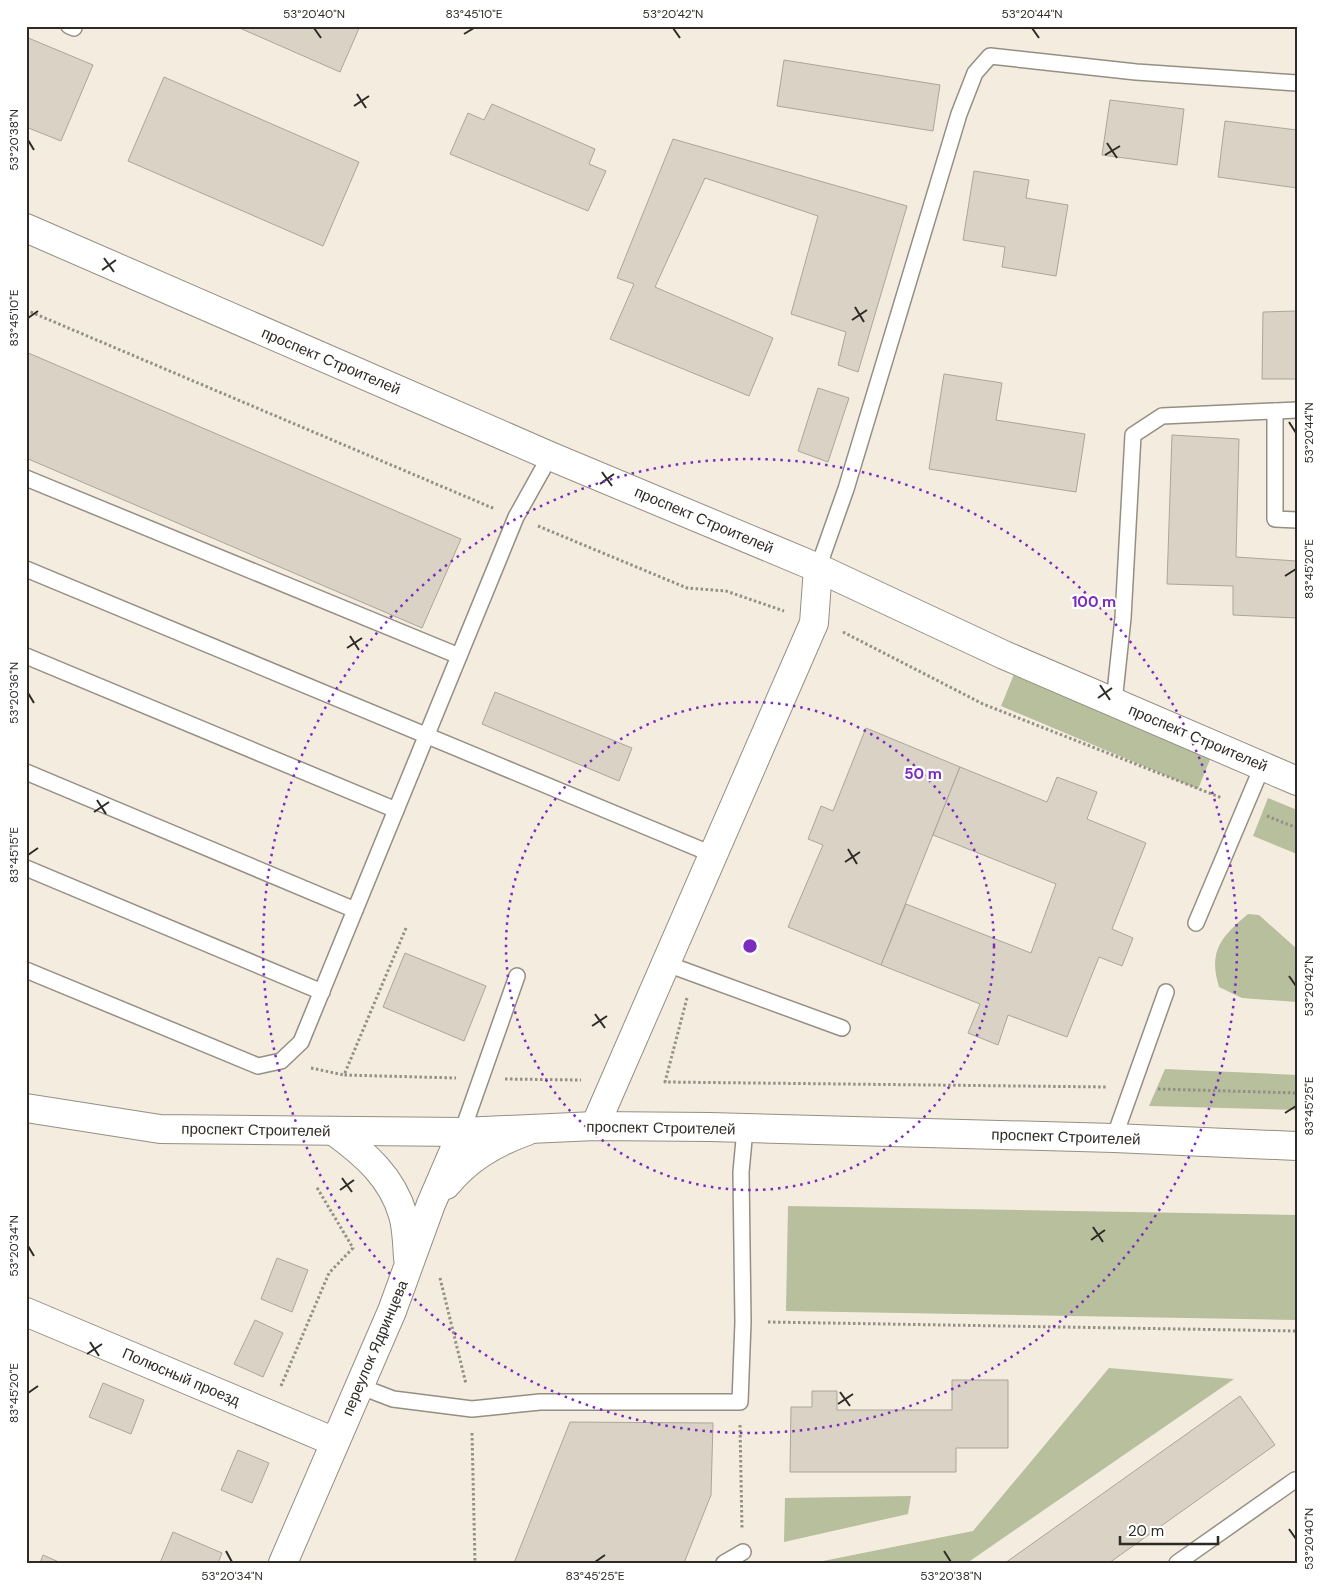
<svg xmlns="http://www.w3.org/2000/svg" width="1323" height="1589" viewBox="0 0 1323 1589" font-family="'DM Sans',sans-serif">
  <style>
    .green { fill: #b7bf9c }
    .building { fill: #d9d2c5; stroke: #aca599 }
    .lines { fill: none; stroke-linecap: round; stroke-linejoin: round }
    .service-casing { stroke: #958f83; stroke-width: 18 }
    .minor-casing { stroke: #958f83; stroke-width: 30 }
    .tertiary-casing { stroke: #958f83; stroke-width: 30 }
    .primary-casing { stroke: #958f83; stroke-width: 30 }
    .path { stroke: #959087; stroke-width: 3; stroke-dasharray: 2.5 2.5; stroke-linecap: butt }
    .service { stroke: #fff; stroke-width: 15 }
    .minor { stroke: #fff; stroke-width: 28 }
    .tertiary { stroke: #fff; stroke-width: 28 }
    .primary { stroke: #fff; stroke-width: 28 }
    .ticks { fill: none; stroke: #2e2b26; stroke-width: 2 }
    .ring { fill: none; stroke: #7b2cbf; stroke-width: 2.5; stroke-dasharray: 2.5 5 }
    .labels { text-anchor: middle; stroke-width: 4.5; stroke-linejoin: round; paint-order: stroke }
    .street-label { font-size: 15px; fill: #2e2b26; stroke: #fff }
    .centre { fill: #7b2cbf; stroke: #fff; stroke-width: 2.5 }
    .ring-label { font-size: 15px; text-anchor: middle; font-weight: bold; fill: #7b2cbf; stroke: #fff; stroke-width: 4.5; stroke-linejoin: round; paint-order: stroke }
    .neatline { fill: none; stroke: #2e2b26; stroke-width: 2 }
    .ticks-label { font-size: 12px; text-anchor: middle; fill: #2e2b26 }
  </style>
  <rect width="100%" height="100%" fill="#f3ecdf"/>
  <g class="green">
    <path d="M 1014,674 L 1211,757 L 1198,789 L 1001,706 Z"/>
    <path d="M 1268,798 L 1297,810 L 1297,854 L 1253,836 Z"/>
    <path d="M 1248,914 L 1259,915 L 1297,949 L 1297,1002 L 1242,998 L 1219,987 C 1208,951 1221,937 1248,914 Z"/>
    <path d="M 1165,1069 L 1297,1075 L 1297,1110 L 1149,1106 Z"/>
    <path d="M 788,1206 L 1297,1215 L 1297,1320 L 786,1311 Z"/>
    <path d="M 1109,1368 L 1234,1379 L 967,1563 L 813,1563 L 973,1531 Z"/>
    <path d="M 911,1496 L 908,1514 L 784,1542 L 785,1498 Z"/>
  </g>
  <g class="building">
    <path d="M 235,26 L 360,26 L 340,72 Z"/>
    <path d="M 26,37 L 93,65 L 61,141 L 26,127 Z"/>
    <path d="M 784,60 L 940,85 L 933,131 L 777,106 Z"/>
    <path d="M 164,77 L 359,162 L 323,246 L 128,161 Z"/>
    <path d="M 1110,100 L 1184,109 L 1177,165 L 1102,155 Z"/>
    <path d="M 492,104 L 595,149 L 589,164 L 606,171 L 588,211 L 450,154 L 468,113 L 484,120 Z"/>
    <path d="M 1225,121 L 1297,130 L 1297,188 L 1218,177 Z"/>
    <path d="M 673,139 L 907,206 L 858,372 L 838,365 L 846,332 L 791,314 L 818,216 L 705,178 L 655,287 L 773,338 L 749,396 L 610,339 L 634,284 L 617,278 Z"/>
    <path d="M 974,171 L 1029,180 L 1026,198 L 1068,205 L 1056,276 L 1002,267 L 1005,247 L 963,240 Z"/>
    <path d="M 1297,311 L 1297,379 L 1262,379 L 1263,312 Z"/>
    <path d="M 26,352 L 461,539 L 422,628 L 26,458 Z"/>
    <path d="M 944,374 L 1002,383 L 996,420 L 1085,434 L 1076,492 L 929,469 Z"/>
    <path d="M 818,388 L 849,398 L 828,462 L 798,451 Z"/>
    <path d="M 1172,435 L 1239,439 L 1236,557 L 1297,561 L 1297,618 L 1233,615 L 1233,586 L 1167,584 Z"/>
    <path d="M 495,692 L 632,748 L 619,781 L 482,724 Z"/>
    <path d="M 866,728 L 960,767 L 881,965 L 788,927 L 823,845 L 808,839 L 821,806 L 833,811 Z"/>
    <path d="M 960,767 L 1047,802 L 1057,777 L 1097,792 L 1087,819 L 1146,843 L 1112,929 L 1133,938 L 1122,966 L 1099,957 L 1067,1037 L 1008,1015 L 998,1045 L 968,1033 L 980,1004 L 881,965 L 906,904 L 1031,953 L 1056,884 L 933,835 Z"/>
    <path d="M 405,953 L 486,986 L 464,1041 L 383,1007 Z"/>
    <path d="M 277,1258 L 308,1270 L 292,1312 L 261,1299 Z"/>
    <path d="M 255,1320 L 283,1333 L 263,1377 L 234,1364 Z"/>
    <path d="M 952,1380 L 1008,1380 L 1008,1448 L 956,1448 L 956,1472 L 790,1472 L 791,1407 L 812,1407 L 812,1391 L 837,1391 L 837,1410 L 952,1410 Z"/>
    <path d="M 103,1383 L 144,1400 L 131,1434 L 89,1417 Z"/>
    <path d="M 1240,1396 L 1275,1445 L 1109,1563 L 1005,1563 Z"/>
    <path d="M 570,1422 L 713,1423 L 711,1495 L 684,1563 L 514,1563 Z"/>
    <path d="M 238,1450 L 269,1463 L 252,1503 L 221,1490 Z"/>
    <path d="M 173,1532 L 222,1553 L 218,1563 L 160,1563 Z"/>
    <path d="M 43,1555 L 61,1563 L 40,1563 Z"/>
  </g>
  <g class="lines">
    <g class="service-casing">
      <g id="service">
        <path d="M 69,26 L 74,28"/>
        <path d="M 1275,411 L 1275,519 L 1297,520"/>
        <path d="M 26,478 L 459,656"/>
        <path d="M 818,568 L 846,489 L 959,114 L 975,73 L 990,56 L 1136,72 L 1297,83"/>
        <path d="M 26,569 L 714,855"/>
        <path d="M 26,656 L 396,810"/>
        <path d="M 1114,702 L 1123,618 L 1133,435 L 1162,416 L 1297,410"/>
        <path d="M 26,772 L 355,910"/>
        <path d="M 26,868 L 322,992"/>
        <path d="M 1196,923 L 1262,767"/>
        <path d="M 667,964 L 842,1028"/>
        <path d="M 26,970 L 258,1066 L 281,1061 L 301,1042 L 516,517 L 550,456"/>
        <path d="M 462,1132 L 517,976"/>
        <path d="M 1114,1138 L 1166,992"/>
        <path d="M 359,1386 L 393,1399 L 472,1409 L 540,1402 L 740,1402 L 743,1322 L 741,1172 L 745,1129"/>
        <path d="M 724,1563 L 743,1552"/>
        <path d="M 1177,1563 L 1295,1480"/>
      </g>
    </g>
    <g class="minor-casing">
      <path id="minor" d="M 26,1312 L 335,1442"/>
    </g>
    <g class="tertiary-casing">
      <g id="tertiary">
        <path d="M 335,1132 C 365,1154 392,1177 403,1215 C 407,1228 407,1244 408,1258"/>
        <path d="M 446,1185 C 468,1158 494,1143 527,1131"/>
        <path d="M 283,1563 L 392,1311 L 431,1204 L 462,1132"/>
      </g>
    </g>
    <g class="primary-casing">
      <g id="primary">
        <path d="M 26,228 L 550,456 L 818,568 L 1004,655 L 1297,781"/>
        <path d="M 26,1108 L 160,1129 L 462,1132 L 595,1126 L 710,1127 L 1114,1138 L 1297,1146"/>
        <path d="M 595,1126 L 814,623 L 818,568"/>
      </g>
    </g>
    <g class="path">
      <path d="M 26,310 L 495,509"/>
      <path d="M 538,526 L 687,588 L 726,591 L 784,611"/>
      <path d="M 843,632 L 983,704 L 1222,798"/>
      <path d="M 1267,816 L 1297,828"/>
      <path d="M 406,928 L 344,1075 L 456,1078"/>
      <path d="M 687,998 L 665,1082 L 1107,1087"/>
      <path d="M 311,1068 L 344,1075"/>
      <path d="M 505,1079 L 581,1080"/>
      <path d="M 1158,1089 L 1297,1093"/>
      <path d="M 440,1278 L 466,1384"/>
      <path d="M 768,1322 L 1297,1331"/>
      <path d="M 281,1386 L 329,1273 L 353,1248 L 316,1186"/>
      <path d="M 740,1425 L 742,1529"/>
      <path d="M 472,1433 L 475,1563"/>
    </g>
    <use href="#service" class="service"/>
    <use href="#minor" class="minor"/>
    <use href="#tertiary" class="tertiary"/>
    <use href="#primary" class="primary"/>
  </g>
  <path class="ticks" d="M 314,28 L 321,38M 673,28 L 680,38M 1032,28 L 1039,38M 464,34 L 474,28M 357,94 L 366,108M 354,106 L 369,96M 28,140 L 34,150M 1107,143 L 1117,158M 1105,155 L 1120,146M 104,258 L 114,272M 102,270 L 116,260M 855,307 L 864,322M 28,318 L 38,311M 852,320 L 867,310M 1289,422 L 1296,433M 602,472 L 612,486M 600,484 L 614,474M 1285,576 L 1296,569M 350,636 L 359,650M 347,648 L 362,638M 1100,685 L 1110,700M 28,693 L 34,703M 1098,698 L 1112,688M 97,800 L 106,814M 94,812 L 109,802M 848,849 L 857,864M 28,855 L 38,848M 845,862 L 860,852M 1289,976 L 1296,986M 595,1014 L 605,1028M 592,1026 L 607,1016M 1285,1113 L 1296,1106M 342,1178 L 352,1192M 340,1190 L 354,1180M 1093,1227 L 1103,1242M 1091,1240 L 1105,1230M 28,1246 L 34,1256M 90,1342 L 99,1356M 87,1354 L 102,1344M 840,1392 L 850,1406M 28,1393 L 38,1386M 838,1404 L 853,1394M 1289,1529 L 1296,1539M 226,1551 L 232,1562M 944,1551 L 951,1562M 595,1562 L 605,1555"/>
  <g class="ring">
    <circle cx="750" cy="946" r="244"/>
    <circle cx="750" cy="946" r="487"/>
  </g>
  <g class="labels">
    <g class="street-label">
      <text transform="translate(331 361) rotate(23)" y="5">проспект Строителей</text>
      <text transform="translate(704 520) rotate(23)" y="5">проспект Строителей</text>
      <text transform="translate(1198 738) rotate(23)" y="5">проспект Строителей</text>
      <text transform="translate(661 1128) rotate(1)" y="5">проспект Строителей</text>
      <text transform="translate(256 1130) rotate(1)" y="5">проспект Строителей</text>
      <text transform="translate(1066 1137) rotate(2)" y="5">проспект Строителей</text>
      <text transform="translate(375 1348) rotate(-67)" y="5">переулок Ядринцева</text>
      <text transform="translate(181 1377) rotate(23)" y="5">Полюсный проезд</text>
    </g>
  </g>
  <circle cx="750" cy="946" r="8" class="centre"/>
  <g class="ring-label">
    <text x="1094" y="607">100 m</text>
    <text x="923" y="779">50 m</text>
  </g>
  <rect width="1323" height="1589" fill="none" stroke="#ffffff" stroke-width="55"/>
  <path d="M1120 1536v8h98v-8" fill="none" stroke="#2e2b26" stroke-width="2.5"/>
  <text x="1128" y="1536" font-size="15" fill="#2e2b26" stroke="#ffffff" stroke-width="4" paint-order="stroke">20 m</text>
  <rect x="28" y="28" width="1268" height="1534" class="neatline"/>
  <g class="ticks-label">
    <text x="314" y="18">53°20'40"N</text>
    <text x="474" y="18">83°45'10"E</text>
    <text x="673" y="18">53°20'42"N</text>
    <text x="1032" y="18">53°20'44"N</text>
    <text transform="translate(14 140) rotate(-90)" y="4">53°20'38"N</text>
    <text transform="translate(14 318) rotate(-90)" y="4">83°45'10"E</text>
    <text transform="translate(1309 433) rotate(-90)" y="4">53°20'44"N</text>
    <text transform="translate(1309 569) rotate(-90)" y="4">83°45'20"E</text>
    <text transform="translate(14 693) rotate(-90)" y="4">53°20'36"N</text>
    <text transform="translate(14 855) rotate(-90)" y="4">83°45'15"E</text>
    <text transform="translate(1309 986) rotate(-90)" y="4">53°20'42"N</text>
    <text transform="translate(1309 1106) rotate(-90)" y="4">83°45'25"E</text>
    <text transform="translate(14 1246) rotate(-90)" y="4">53°20'34"N</text>
    <text transform="translate(14 1393) rotate(-90)" y="4">83°45'20"E</text>
    <text transform="translate(1309 1539) rotate(-90)" y="4">53°20'40"N</text>
    <text x="232" y="1580">53°20'34"N</text>
    <text x="595" y="1580">83°45'25"E</text>
    <text x="951" y="1580">53°20'38"N</text>
  </g>
</svg>
